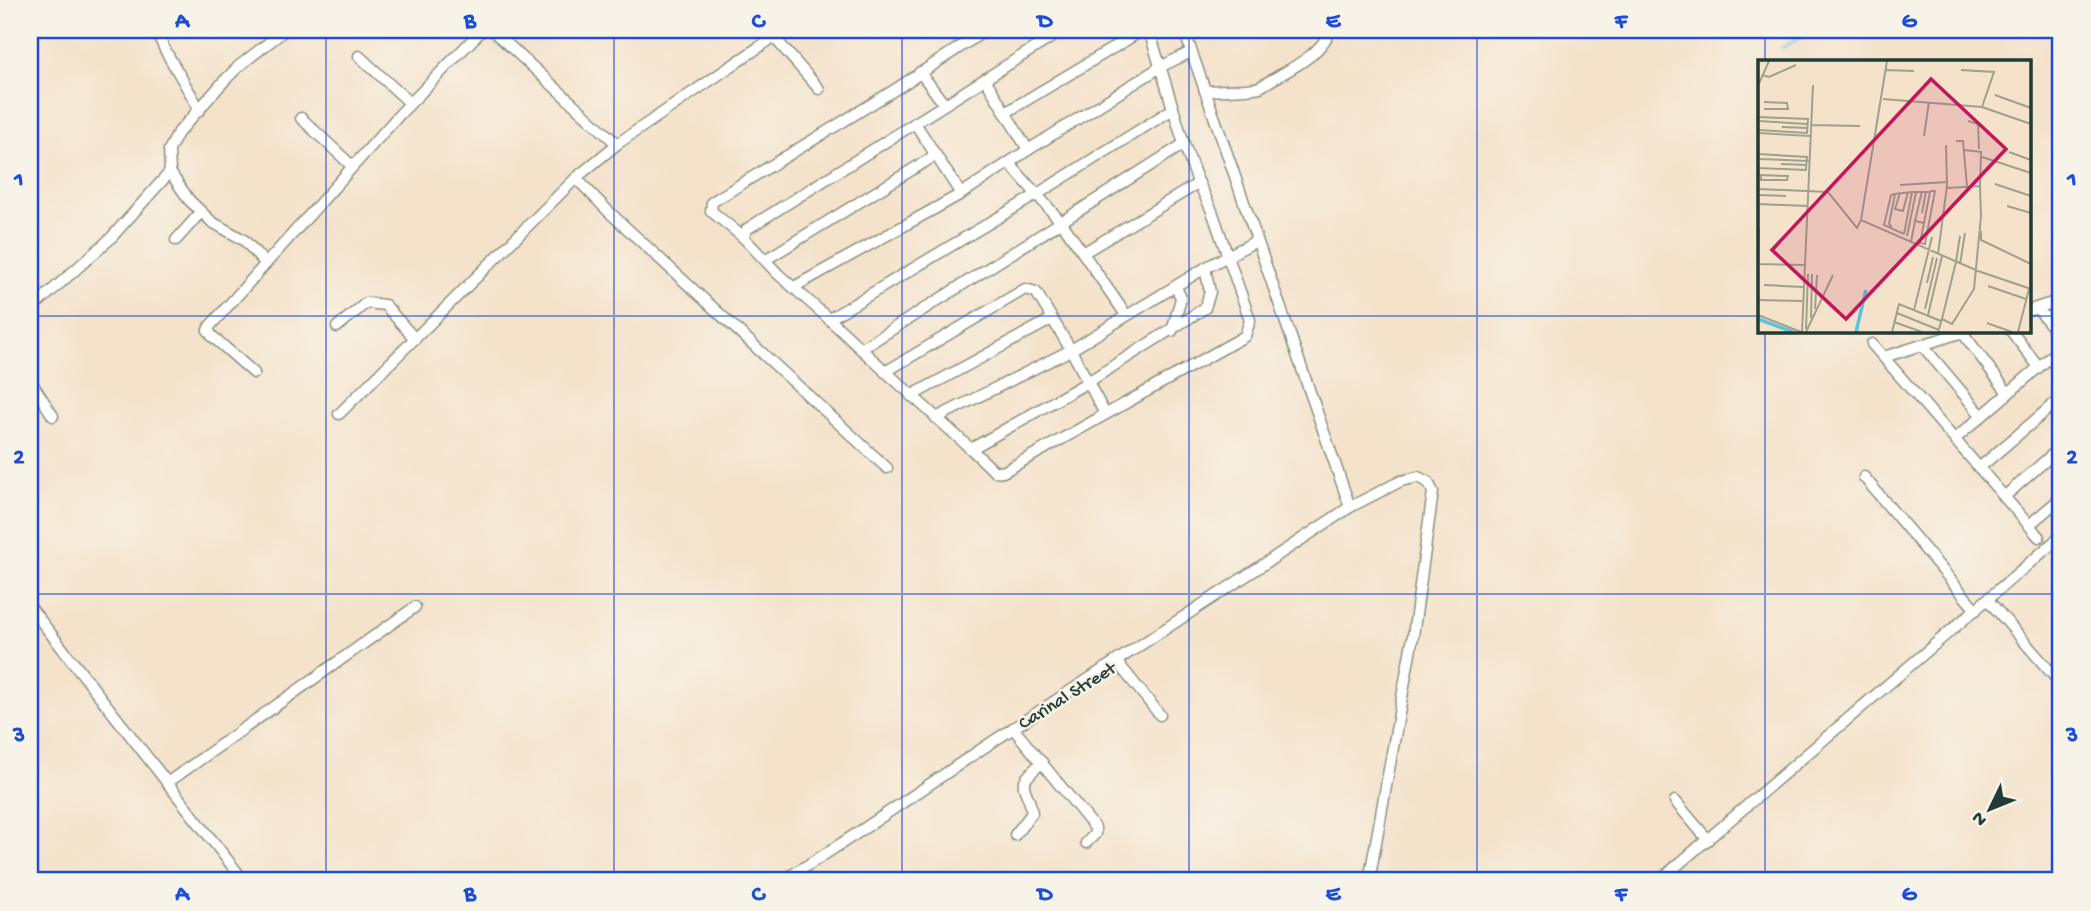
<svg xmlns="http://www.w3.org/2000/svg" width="2091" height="911" viewBox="0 0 2091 911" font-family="'Gochi Hand',sans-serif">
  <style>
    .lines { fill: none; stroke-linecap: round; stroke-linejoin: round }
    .stream { stroke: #5dc3db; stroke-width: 2.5 }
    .minor-casing { stroke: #8a907f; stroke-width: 13 }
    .minor { stroke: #fff; stroke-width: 10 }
    .grid { fill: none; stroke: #1d4ed8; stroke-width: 2; stroke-opacity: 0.55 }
    .labels { text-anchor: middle; stroke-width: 5; stroke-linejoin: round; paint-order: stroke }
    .street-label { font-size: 19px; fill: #1f3d34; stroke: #f7f3e8 }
    .inset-river { fill: none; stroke: #5dc3db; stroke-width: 3.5 }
    .inset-road { fill: none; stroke: #9fa08e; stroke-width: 2 }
    .view { fill: #c2185b; fill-opacity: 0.15; stroke: #c2185b; stroke-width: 3.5 }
    .inset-edge { fill: none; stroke: #1f3d34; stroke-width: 3.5 }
    .neatline { fill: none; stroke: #1d4ed8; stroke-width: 2.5 }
    .grid-label { font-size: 23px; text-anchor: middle; font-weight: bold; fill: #1d4ed8 }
  </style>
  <rect width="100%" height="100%" fill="#f7f3e8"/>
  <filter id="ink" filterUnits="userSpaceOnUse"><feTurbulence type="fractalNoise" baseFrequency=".0143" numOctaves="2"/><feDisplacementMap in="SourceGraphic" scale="14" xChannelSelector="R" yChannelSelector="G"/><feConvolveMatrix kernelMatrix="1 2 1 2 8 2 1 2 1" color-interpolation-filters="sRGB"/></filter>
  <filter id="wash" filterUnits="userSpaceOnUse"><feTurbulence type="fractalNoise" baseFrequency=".00686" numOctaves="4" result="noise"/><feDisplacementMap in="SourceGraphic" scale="28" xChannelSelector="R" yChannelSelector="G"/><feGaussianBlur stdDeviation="1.57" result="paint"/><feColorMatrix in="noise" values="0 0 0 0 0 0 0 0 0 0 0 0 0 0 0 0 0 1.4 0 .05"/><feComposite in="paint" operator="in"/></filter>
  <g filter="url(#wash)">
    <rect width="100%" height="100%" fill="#f4e2ca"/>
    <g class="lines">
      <path class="stream" d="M 1782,48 L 1813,30"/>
    </g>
  </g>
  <g filter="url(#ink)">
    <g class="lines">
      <g class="minor-casing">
        <g id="minor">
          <path d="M 156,30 L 165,50 L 200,110"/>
          <path d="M 492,30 L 617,144"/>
          <path d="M 1063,30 L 985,79 L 1028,150 L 1162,66 L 1191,52"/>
          <path d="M 1184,30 L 1350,507 L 1401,481 L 1418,477 L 1428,482 L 1433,492 L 1413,636 L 1369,881"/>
          <path d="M 774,37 L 819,89"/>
          <path d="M 359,56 L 410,103"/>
          <path d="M 920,72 L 944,104"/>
          <path d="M 1205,91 C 1218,90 1250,90 1260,87 C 1283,72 1321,57 1330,30"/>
          <path d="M 1173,109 L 1036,195 L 829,319 L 861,349 L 1184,144"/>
          <path d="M 1005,113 L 1143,30"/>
          <path d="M 301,118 L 352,166"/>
          <path d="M 915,123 L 961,194"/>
          <path d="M 1009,163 L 1062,223 L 1126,315"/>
          <path d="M 576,178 L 608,211 L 887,468"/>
          <path d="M 743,237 L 711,211 L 712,202 L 896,89 L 986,30"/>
          <path d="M 176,240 L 201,212"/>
          <path d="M 1083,253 L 1199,183"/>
          <path d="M 765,260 L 936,155"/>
          <path d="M 265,263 L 244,240 L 212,222 L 189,200 L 170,172 L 169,150 L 178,133 L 225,80 L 239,66 L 285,30"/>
          <path d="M 794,287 L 961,194 L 1028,150"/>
          <path d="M 2037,308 L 2061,337"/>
          <path d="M 30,310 L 110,239 L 170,172"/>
          <path d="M 2030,310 L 2061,300"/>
          <path d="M 829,319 L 778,274 L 743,237 L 747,229 L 985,79"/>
          <path d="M 337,327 L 366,303 L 385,305 L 415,339"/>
          <path d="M 1172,331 L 1181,298 L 1176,287"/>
          <path d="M 2011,331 L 2039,367"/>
          <path d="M 1962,332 L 2008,393"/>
          <path d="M 1872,344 L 2039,537"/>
          <path d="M 1922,345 L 1982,416"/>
          <path d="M 861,349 L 971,449 L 1088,382 L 1205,308 L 1210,292 L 1205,268"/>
          <path d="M 1884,357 L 1966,331"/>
          <path d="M 885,372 L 1025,289 L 1036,292 L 1071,350 L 936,418"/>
          <path d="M 254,373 L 212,336 L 208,330 L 210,326 L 399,115 L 482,30"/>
          <path d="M 30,380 L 53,416"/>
          <path d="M 911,396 L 1052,319"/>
          <path d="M 339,414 L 576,178 L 617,144 L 784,30"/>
          <path d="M 1105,414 L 1071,350 L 1205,268 L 1256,241"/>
          <path d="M 1955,439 L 2061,348"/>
          <path d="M 971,449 L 994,471 L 1003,472 L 1245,336 L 1250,320 L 1212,211 L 1196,177 L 1184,144 L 1149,30"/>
          <path d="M 1979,468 L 2061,398"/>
          <path d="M 1864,477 L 1976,610"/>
          <path d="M 2004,497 L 2061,447"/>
          <path d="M 2029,525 L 2061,498"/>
          <path d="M 1988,600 L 2061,684"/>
          <path d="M 30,607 L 244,881"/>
          <path d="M 1117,662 L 1160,715"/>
          <path d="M 1013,728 L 1095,828 L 1095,834 L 1086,843"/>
          <path d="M 167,783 L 415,607"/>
          <path d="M 1675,801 L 1708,840"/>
          <path d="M 1015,835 L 1032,813 C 1028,782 1011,791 1042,762"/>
          <path d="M 782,881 C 861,834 935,779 1012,729 C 1125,655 1238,582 1350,507"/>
          <path d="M 1659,881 L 2061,536"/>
        </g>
      </g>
      <use href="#minor" class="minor"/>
    </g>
  </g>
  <path class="grid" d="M 326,30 L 326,881M 614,30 L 614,881M 902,30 L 902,881M 1189,30 L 1189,881M 1477,30 L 1477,881M 1765,30 L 1765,61M 30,316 L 1760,316M 2030,316 L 2061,316M 1765,331 L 1765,881M 30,594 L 2061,594"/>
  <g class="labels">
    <g class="street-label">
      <text transform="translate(1066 694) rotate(-32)" y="7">Carinal Street</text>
    </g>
  </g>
  <g transform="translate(1758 60)">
    <rect width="273" height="273" fill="#f4e2ca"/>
    <path class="inset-river" d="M 0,259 L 35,272M 98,272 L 108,230"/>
    <path class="inset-road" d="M 128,10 L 156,11M 203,10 L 236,12 L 224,47M 4,15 L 11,17 L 38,5M 0,26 L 11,1M 237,35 L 273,48M 125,39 L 224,47 L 273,64M 6,49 L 30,49 L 29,43 L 6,42M 0,57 L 50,59 L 49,73 L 0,70M 0,61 L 49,64M 210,61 L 220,64 L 221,89M 53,65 L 102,66M 24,67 L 49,68M 0,73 L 52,76M 166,76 L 171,42M 198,81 L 205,81 L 209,126M 206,90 L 223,92 L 222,126M 251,92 L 273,100M 0,94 L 49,97 L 48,110 L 0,108M 224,97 L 273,113M 0,99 L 51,101M 23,104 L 49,105M 1,115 L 31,116M 3,115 L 3,120 L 29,120 L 30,116M 237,124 L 273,136M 142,125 L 189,122M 0,129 L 70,132 L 99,168 L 103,160 L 220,211 L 273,229M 158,132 L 172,132 L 166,163M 142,133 L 137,149 L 145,151 L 150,132M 137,134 L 133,135 L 126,165 L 146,174M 0,135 L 28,136M 0,144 L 50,146M 249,146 L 273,153M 164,153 L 168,131M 103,160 L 129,1M 157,161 L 164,131M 134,167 L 131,164 L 137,134 L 154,132M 223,171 L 223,180 L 273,204M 146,174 L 154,132 L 158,132 L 149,176M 153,182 L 157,161 L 166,163 L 162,183 L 167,184 L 177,131 L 172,131M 180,194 L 189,126 L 188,85M 198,202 L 202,176M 0,204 L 47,205M 0,204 L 1,168M 202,204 L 207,173M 169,223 L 175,197M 6,225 L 45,227M 230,226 L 268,239M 0,240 L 44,241M 57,249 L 59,215M 167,249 L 179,198M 156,250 L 174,177M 139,253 L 181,270M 0,255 L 43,272M 170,255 L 184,196M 53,258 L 54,214M 184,259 L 198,202M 136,262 L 164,272M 229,263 L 254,272M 48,269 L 50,214M 44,272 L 55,25M 48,272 L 75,215M 134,272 L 141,244 L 183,261M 180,272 L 184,259 L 194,264 L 216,229 L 223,156 L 222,126 L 189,128M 260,272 L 271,229"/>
    <path class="view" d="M 173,19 L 248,89 L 88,259 L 14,190 Z"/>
    <rect width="273" height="273" class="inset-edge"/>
  </g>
  <rect width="2091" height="911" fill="none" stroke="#f7f3e8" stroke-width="77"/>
  <g transform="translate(1990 809) rotate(227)" stroke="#f7f3e8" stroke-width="5" paint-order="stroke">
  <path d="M0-5L12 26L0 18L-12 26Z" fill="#1f3d34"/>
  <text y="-10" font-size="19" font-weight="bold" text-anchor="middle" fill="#1f3d34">N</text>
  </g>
  <rect x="38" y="38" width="2014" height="834" class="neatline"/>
  <g class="grid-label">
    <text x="182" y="27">A</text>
    <text x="470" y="27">B</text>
    <text x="758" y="27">C</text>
    <text x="1045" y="27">D</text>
    <text x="1333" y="27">E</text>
    <text x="1621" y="27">F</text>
    <text x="1909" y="27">G</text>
    <text x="19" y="185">1</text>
    <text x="2072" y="185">1</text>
    <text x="19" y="463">2</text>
    <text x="2072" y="463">2</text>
    <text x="19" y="741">3</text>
    <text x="2072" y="741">3</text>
    <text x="182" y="900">A</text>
    <text x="470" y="900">B</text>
    <text x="758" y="900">C</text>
    <text x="1045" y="900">D</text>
    <text x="1333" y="900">E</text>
    <text x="1621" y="900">F</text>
    <text x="1909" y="900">G</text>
  </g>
</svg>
